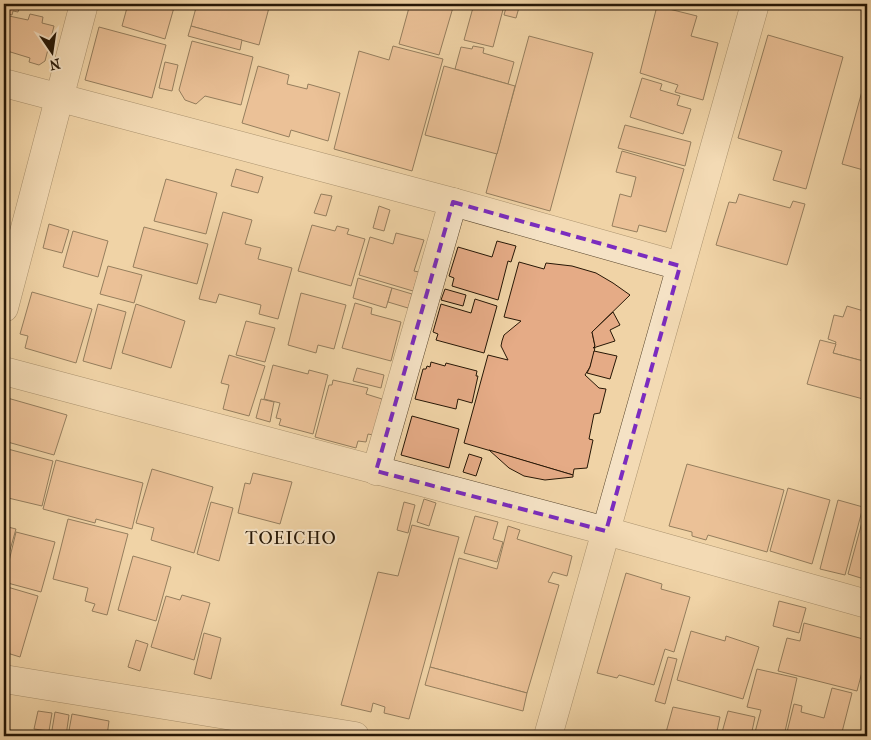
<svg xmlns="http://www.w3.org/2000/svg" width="871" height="740" viewBox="0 0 871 740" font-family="'IM FELL French Canon',serif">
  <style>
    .building { fill: #e5ab86; stroke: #261706 }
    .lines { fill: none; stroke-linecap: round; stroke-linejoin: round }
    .minor-casing { stroke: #58462e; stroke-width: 29 }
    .minor { stroke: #f5e2c5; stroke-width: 28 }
    .marked { fill: none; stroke: #7b2cbf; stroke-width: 4; stroke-dasharray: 10 6; stroke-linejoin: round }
    .labels { text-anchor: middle; stroke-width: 4; stroke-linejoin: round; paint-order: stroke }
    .neighbourhood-label { font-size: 18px; letter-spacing: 1px; fill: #261706; stroke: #f5e2c5 }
  </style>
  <rect width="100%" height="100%" fill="#f0d3a6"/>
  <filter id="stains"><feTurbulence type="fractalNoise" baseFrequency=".004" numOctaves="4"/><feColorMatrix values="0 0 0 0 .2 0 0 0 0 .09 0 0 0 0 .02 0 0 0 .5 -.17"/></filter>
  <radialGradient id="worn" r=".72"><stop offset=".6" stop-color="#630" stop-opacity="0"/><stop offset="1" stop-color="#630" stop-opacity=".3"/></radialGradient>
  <g class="building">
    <path d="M 4,4 L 21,4 L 18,12 L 13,11 L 12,15 L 4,13 Z"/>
    <path d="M 128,4 L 175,4 L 165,39 L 122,26 Z"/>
    <path d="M 197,4 L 270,4 L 259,45 L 191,26 Z"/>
    <path d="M 410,4 L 454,4 L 439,55 L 399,44 Z"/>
    <path d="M 474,4 L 497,4 L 504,6 L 493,47 L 464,40 Z"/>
    <path d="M 507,4 L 520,4 L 516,18 L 504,15 Z"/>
    <path d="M 657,6 L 697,16 L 691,36 L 718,43 L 703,100 L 675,92 L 678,85 L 640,73 Z"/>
    <path d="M 30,14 L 43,17 L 42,23 L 54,26 L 45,61 L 39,65 L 29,62 L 30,58 L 4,50 L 4,34 L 9,16 L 28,20 Z"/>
    <path d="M 4,15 L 9,16 L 4,34 Z"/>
    <path d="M 191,26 L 242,40 L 240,50 L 188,36 Z"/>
    <path d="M 99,27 L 166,45 L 152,98 L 85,80 Z"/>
    <path d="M 768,35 L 843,57 L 806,189 L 773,180 L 782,151 L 738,138 Z"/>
    <path d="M 529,36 L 593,53 L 550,211 L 486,193 Z"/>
    <path d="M 192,41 L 253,57 L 241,105 L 205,96 L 196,104 L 185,100 L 179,90 Z"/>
    <path d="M 393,46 L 443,59 L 412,171 L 334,149 L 359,51 L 389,60 Z"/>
    <path d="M 473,46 L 484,48 L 483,53 L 514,62 L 508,84 L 455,69 L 461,47 L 472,49 Z"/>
    <path d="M 165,62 L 178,65 L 172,91 L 159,88 Z"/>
    <path d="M 258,66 L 289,75 L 287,84 L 307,89 L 308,84 L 340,93 L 328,141 L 291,130 L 289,137 L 242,123 Z"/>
    <path d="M 444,66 L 515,86 L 497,154 L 425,135 Z"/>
    <path d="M 642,78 L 662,84 L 660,90 L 680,96 L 677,105 L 691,109 L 683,134 L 630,117 Z"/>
    <path d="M 864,84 L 867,84 L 867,171 L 842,164 Z"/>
    <path d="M 625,125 L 691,142 L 685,166 L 618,148 Z"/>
    <path d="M 622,151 L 684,169 L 666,232 L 639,225 L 637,232 L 612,226 L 620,194 L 631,197 L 636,177 L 616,172 Z"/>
    <path d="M 236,169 L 263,177 L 258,193 L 231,186 Z"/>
    <path d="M 166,179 L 217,193 L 206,234 L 154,221 Z"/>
    <path d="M 321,194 L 332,196 L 326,216 L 314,213 Z"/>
    <path d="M 739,194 L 790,208 L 793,201 L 805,204 L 787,265 L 716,245 L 729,202 L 736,203 Z"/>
    <path d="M 379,206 L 390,210 L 384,231 L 373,228 Z"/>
    <path d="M 223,212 L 252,220 L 245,244 L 261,248 L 258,259 L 292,268 L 278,319 L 259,314 L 261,305 L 219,294 L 216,303 L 199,299 Z"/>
    <path d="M 49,224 L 69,230 L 62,253 L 43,248 Z"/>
    <path d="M 312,225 L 335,231 L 337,226 L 349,229 L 347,234 L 365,239 L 351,286 L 298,271 Z"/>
    <path d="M 144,227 L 208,244 L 197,284 L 133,267 Z"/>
    <path d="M 73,231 L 108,241 L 98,277 L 63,267 Z"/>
    <path d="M 396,233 L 424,240 L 414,271 L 419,272 L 413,291 L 359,275 L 370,237 L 393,244 Z"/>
    <path d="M 497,241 L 516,246 L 511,262 L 508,261 L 498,300 L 452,286 L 454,278 L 449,276 L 458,247 L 492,257 Z"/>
    <path d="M 519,262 L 544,269 L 546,263 L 572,266 L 596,273 L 613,283 L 630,295 L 592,332 L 595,346 L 594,354 L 590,367 L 585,375 L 599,388 L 606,389 L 600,413 L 594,414 L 589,439 L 593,440 L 587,468 L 574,469 L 573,475 L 464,443 L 488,355 L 508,360 L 501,346 L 502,341 L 504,335 L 521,321 L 504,317 Z"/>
    <path d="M 108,266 L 142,275 L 134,303 L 100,294 Z"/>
    <path d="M 358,278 L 392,288 L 386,308 L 353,298 Z"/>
    <path d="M 392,288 L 412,294 L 408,308 L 388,302 Z"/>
    <path d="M 445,289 L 466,295 L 463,306 L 441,300 Z"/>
    <path d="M 32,292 L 92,309 L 76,363 L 25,348 L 28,336 L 20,334 Z"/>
    <path d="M 301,293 L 346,305 L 334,349 L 318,345 L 316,353 L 288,345 Z"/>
    <path d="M 475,299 L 497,306 L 484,353 L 436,340 L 438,334 L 433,332 L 441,304 L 471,313 Z"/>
    <path d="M 355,303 L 372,308 L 371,314 L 401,322 L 391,361 L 342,348 Z"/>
    <path d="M 98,304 L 126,312 L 111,369 L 83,361 Z"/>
    <path d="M 136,304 L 185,321 L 171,368 L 122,353 Z"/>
    <path d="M 847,306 L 867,312 L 867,362 L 833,353 L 836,342 L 828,339 L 834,315 L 843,317 Z"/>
    <path d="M 613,312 L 620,325 L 610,330 L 615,341 L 593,348 L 595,346 L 592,332 Z"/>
    <path d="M 246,321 L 275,328 L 265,362 L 236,355 Z"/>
    <path d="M 820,340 L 836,344 L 833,353 L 867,362 L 867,400 L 807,384 Z"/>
    <path d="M 594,351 L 617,356 L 610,379 L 587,373 L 590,367 Z"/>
    <path d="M 229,355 L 265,366 L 249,416 L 223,409 L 229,385 L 221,383 Z"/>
    <path d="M 431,362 L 445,366 L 446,363 L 477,371 L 476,376 L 478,376 L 472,403 L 458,399 L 456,409 L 415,399 L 423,369 L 426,369 L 427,366 L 430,367 Z"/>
    <path d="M 273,365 L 308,374 L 309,370 L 328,375 L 313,434 L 279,425 L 281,419 L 276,418 L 280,403 L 264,399 Z"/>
    <path d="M 357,368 L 384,375 L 381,388 L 353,381 Z"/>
    <path d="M 333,380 L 368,388 L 366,394 L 382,399 L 373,435 L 368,434 L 366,442 L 358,441 L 356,448 L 315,437 L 329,385 L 332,385 Z"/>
    <path d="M 4,397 L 67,415 L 54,455 L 4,441 Z"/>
    <path d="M 261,399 L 274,402 L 270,422 L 256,418 Z"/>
    <path d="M 412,416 L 459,429 L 449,468 L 401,455 Z"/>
    <path d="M 4,448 L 53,461 L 42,506 L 4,497 Z"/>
    <path d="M 489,450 L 573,475 L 573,477 L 545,480 L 524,476 L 509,468 Z"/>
    <path d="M 469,454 L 482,458 L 476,476 L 463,472 Z"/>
    <path d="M 56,460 L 143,483 L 132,529 L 96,519 L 95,523 L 43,509 Z"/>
    <path d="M 687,464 L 784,490 L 767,552 L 708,535 L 706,540 L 692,536 L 692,532 L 669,526 Z"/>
    <path d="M 152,469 L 213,487 L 194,553 L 151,540 L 154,528 L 136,523 Z"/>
    <path d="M 253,473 L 292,482 L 280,524 L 238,513 L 245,483 L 250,484 Z"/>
    <path d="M 788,488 L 830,500 L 812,564 L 770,551 Z"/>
    <path d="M 424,499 L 436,503 L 429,526 L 417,522 Z"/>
    <path d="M 838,500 L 863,507 L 845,575 L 820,569 Z"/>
    <path d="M 211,502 L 233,508 L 219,561 L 197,554 Z"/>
    <path d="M 404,502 L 415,505 L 408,533 L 397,530 Z"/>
    <path d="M 865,511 L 867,512 L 867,580 L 848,574 Z"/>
    <path d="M 475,516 L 498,522 L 493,539 L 503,542 L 497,562 L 464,553 Z"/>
    <path d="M 68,519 L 128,534 L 107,615 L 92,611 L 95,604 L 85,601 L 88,588 L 53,579 Z"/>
    <path d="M 412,525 L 459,537 L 409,719 L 384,713 L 385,707 L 373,703 L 371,712 L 341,705 L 378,572 L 398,576 Z"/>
    <path d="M 4,526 L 16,529 L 8,557 L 4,556 Z"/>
    <path d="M 508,526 L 520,530 L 517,539 L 572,556 L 567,576 L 553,572 L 548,582 L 559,585 L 527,693 L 430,667 L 459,558 L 497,569 Z"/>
    <path d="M 16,532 L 55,542 L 41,592 L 4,582 Z"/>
    <path d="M 133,556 L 171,567 L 156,621 L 118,610 Z"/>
    <path d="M 626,573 L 662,584 L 661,589 L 690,597 L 674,652 L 665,649 L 654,685 L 619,675 L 617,678 L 597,673 Z"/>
    <path d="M 4,586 L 38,596 L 20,657 L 4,652 Z"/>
    <path d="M 182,595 L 210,603 L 194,660 L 151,647 L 166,596 L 180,600 Z"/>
    <path d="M 779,601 L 806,608 L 799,633 L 773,626 Z"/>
    <path d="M 804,623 L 867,640 L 867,653 L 857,691 L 778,671 L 787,638 L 800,641 Z"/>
    <path d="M 691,631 L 725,641 L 726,636 L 759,647 L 743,699 L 677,680 Z"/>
    <path d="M 204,633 L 221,638 L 211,679 L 194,674 Z"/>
    <path d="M 136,640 L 148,644 L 140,671 L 128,667 Z"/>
    <path d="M 668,657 L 677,659 L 665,704 L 655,701 Z"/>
    <path d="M 430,667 L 527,693 L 523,711 L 425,685 Z"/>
    <path d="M 757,669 L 797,678 L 784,736 L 754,736 L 761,710 L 747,707 Z"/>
    <path d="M 832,688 L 852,693 L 841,736 L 786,736 L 794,704 L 802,706 L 801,712 L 824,718 Z"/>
    <path d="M 673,707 L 720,717 L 716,736 L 665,736 Z"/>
    <path d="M 38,711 L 52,713 L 49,731 L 34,729 Z"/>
    <path d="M 728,711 L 755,717 L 751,736 L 721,736 Z"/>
    <path d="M 55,712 L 69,715 L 66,736 L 51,736 Z"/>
    <path d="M 72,714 L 109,721 L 107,736 L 68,736 Z"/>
    <path d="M 21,731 L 40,736 L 20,736 Z"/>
  </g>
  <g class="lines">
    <g class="minor-casing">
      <g id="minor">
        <path d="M 4,83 L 453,202 L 680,266"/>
        <path d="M 4,308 L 84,4"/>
        <path d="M 4,371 L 606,531 L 867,604"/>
        <path d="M 376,471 L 453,202"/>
        <path d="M 4,679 L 355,736"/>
        <path d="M 548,736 L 755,4"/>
      </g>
    </g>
    <use href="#minor" class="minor"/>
  </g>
  <path d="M0 0H871V740H0ZM 453,202 L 680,266 L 606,531 L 376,471 Z" fill="#f0d3a6" fill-opacity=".55" fill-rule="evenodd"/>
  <path class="marked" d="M 453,202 L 680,266 L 606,531 L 376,471 Z"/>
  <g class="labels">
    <g class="neighbourhood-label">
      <text x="291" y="544">TOEICHO</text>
    </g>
  </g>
  <rect width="871" height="740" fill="none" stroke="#f0d3a6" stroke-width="20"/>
  <rect x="5" y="5" width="861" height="730" fill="none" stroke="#261706" stroke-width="2.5"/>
  <rect x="10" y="10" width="851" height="720" fill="none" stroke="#261706"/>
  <g transform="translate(52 52) rotate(167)" stroke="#f5e2c5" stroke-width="4" paint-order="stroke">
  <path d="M0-4L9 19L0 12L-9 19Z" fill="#261706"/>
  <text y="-8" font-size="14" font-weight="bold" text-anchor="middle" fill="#261706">N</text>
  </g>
  <rect width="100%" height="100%" filter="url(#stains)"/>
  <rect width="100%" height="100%" fill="url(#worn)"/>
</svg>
